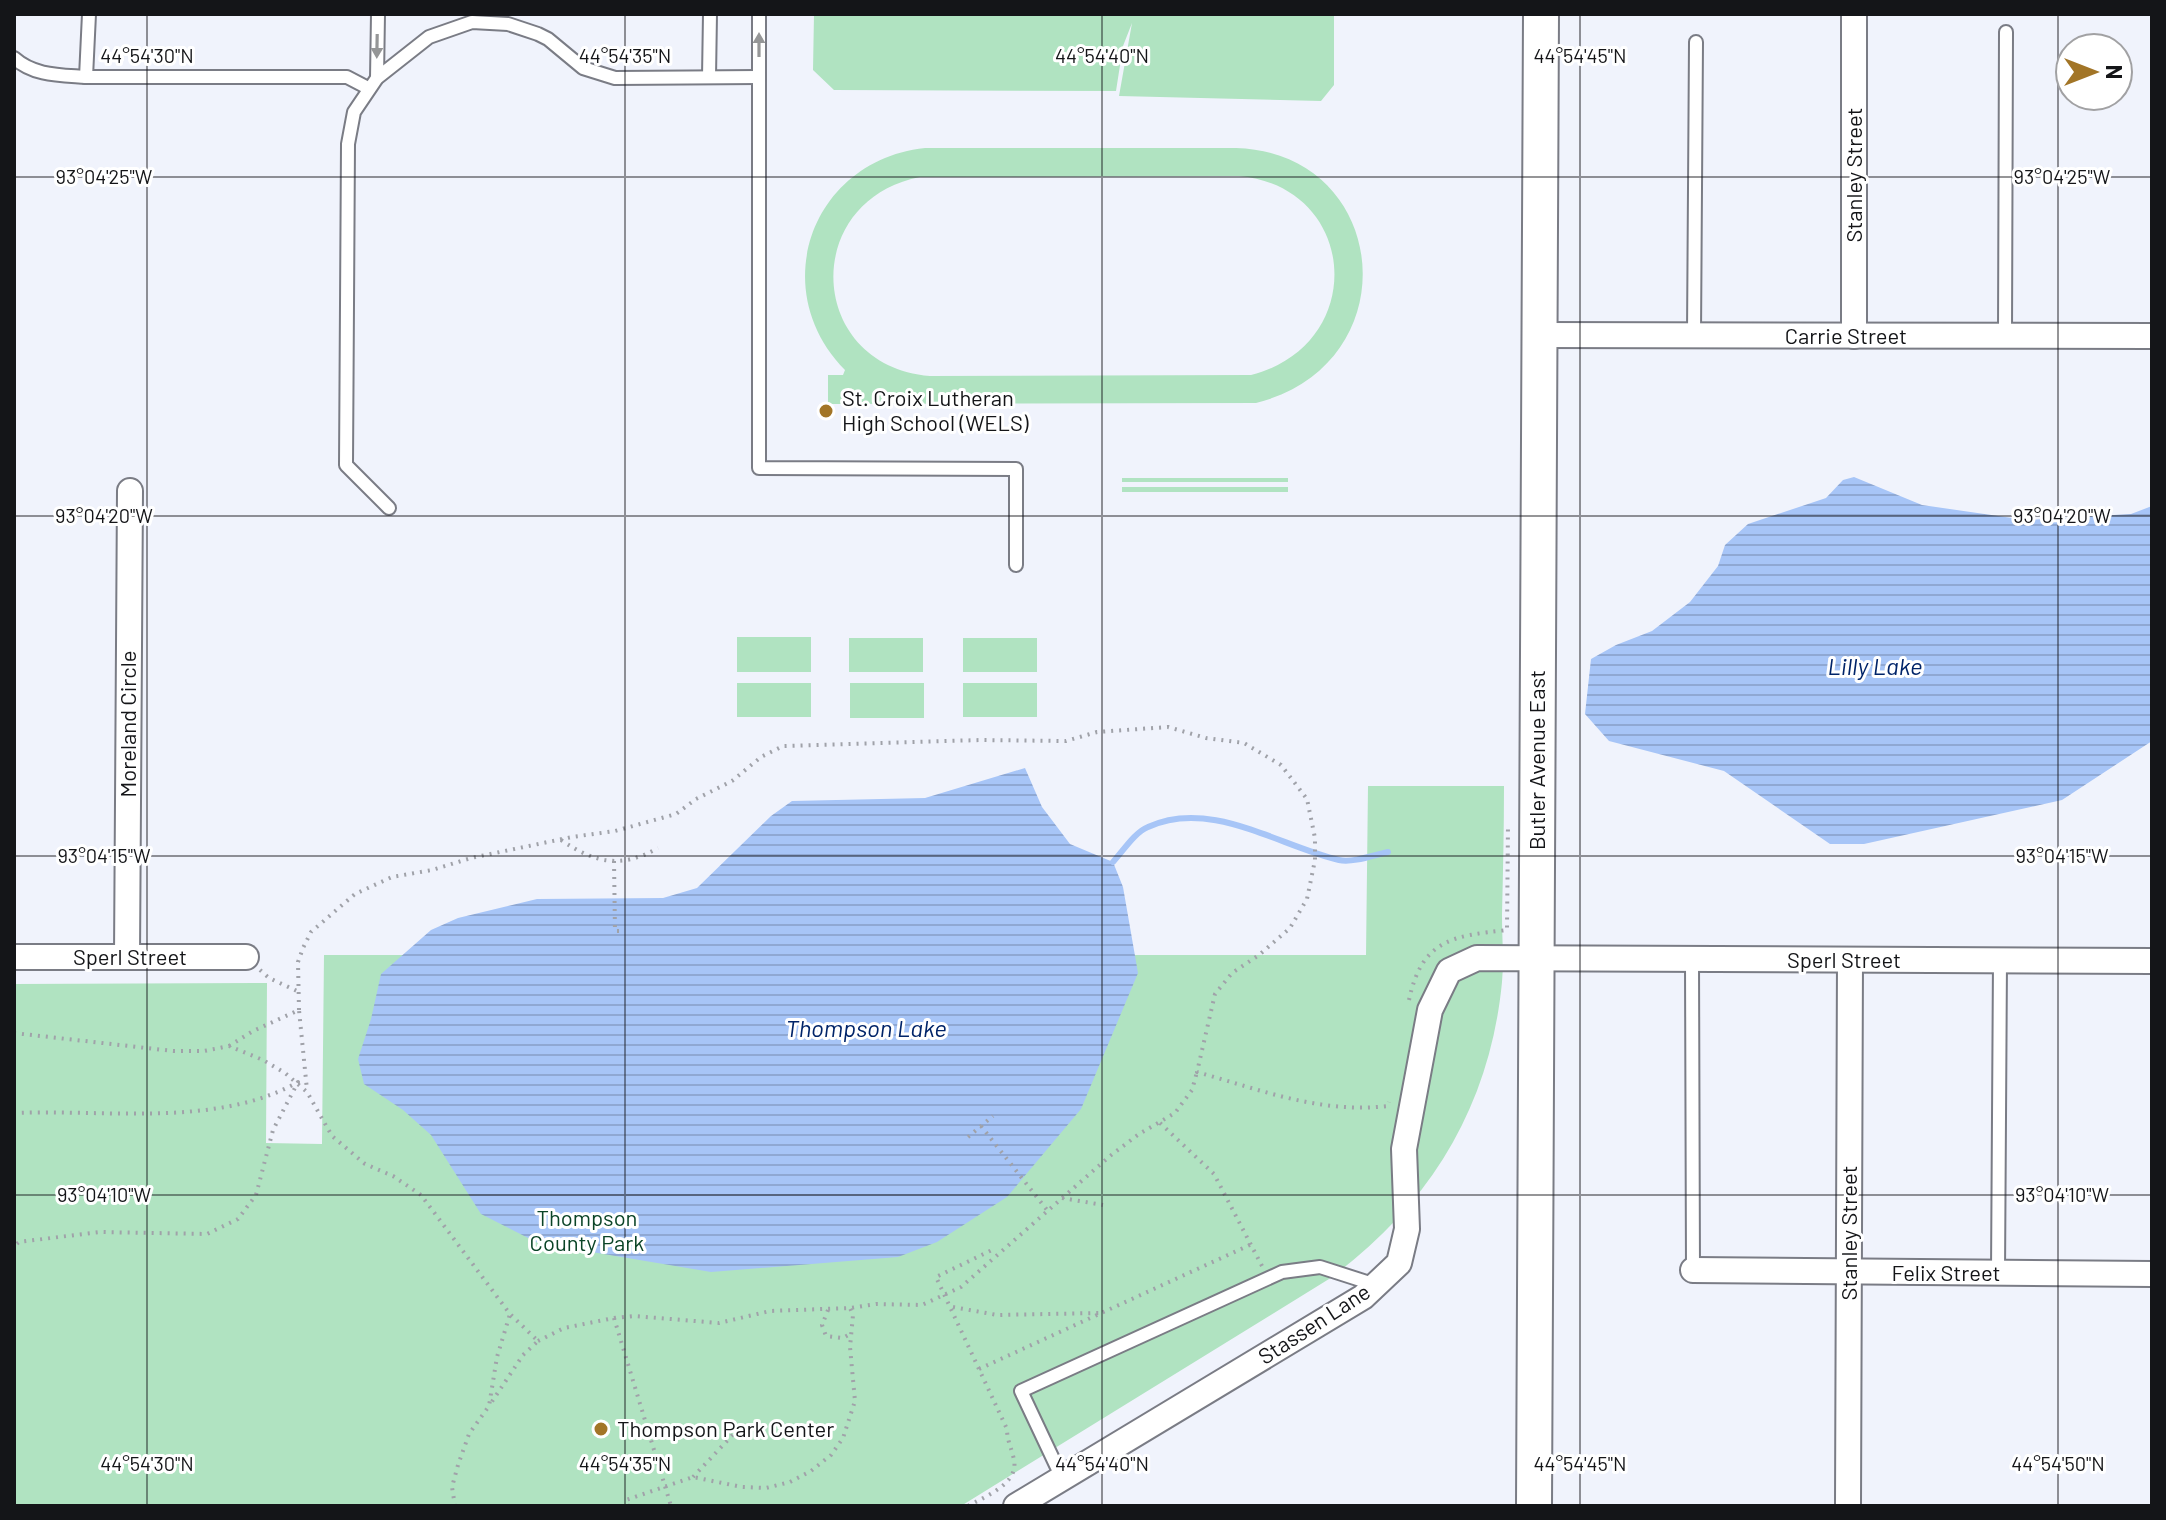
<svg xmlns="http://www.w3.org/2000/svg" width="2166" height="1520" viewBox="0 0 2166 1520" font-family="Barlow,sans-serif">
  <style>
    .green { fill: #b0e3c1; fill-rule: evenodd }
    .water { fill: url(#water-rules) }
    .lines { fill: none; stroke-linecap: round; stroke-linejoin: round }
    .stream { stroke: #a7c5f7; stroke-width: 6 }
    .lane-casing { stroke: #7a7c85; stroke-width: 16 }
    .street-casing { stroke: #7a7c85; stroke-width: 28 }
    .secondary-casing { stroke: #7a7c85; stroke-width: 38 }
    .path { stroke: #a0a2a9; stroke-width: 4; stroke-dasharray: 2 6; stroke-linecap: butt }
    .lane { stroke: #fff; stroke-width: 12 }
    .street { stroke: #fff; stroke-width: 24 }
    .secondary { stroke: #fff; stroke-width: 34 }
    .oneway { fill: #959697 }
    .ticks { fill: none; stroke: #141518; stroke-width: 2; stroke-opacity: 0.45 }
    .poi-dot { fill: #a27527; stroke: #fff; stroke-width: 3 }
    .labels { text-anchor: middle; stroke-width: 6; stroke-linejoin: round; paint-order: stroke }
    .street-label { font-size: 22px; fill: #141518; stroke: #fff }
    .poi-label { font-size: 22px; fill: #141518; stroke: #fff; text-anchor: start }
    .park-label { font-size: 22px; fill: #0a4427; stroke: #fff }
    .water-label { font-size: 24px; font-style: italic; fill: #002469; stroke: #fff }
    .ticks-label { font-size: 20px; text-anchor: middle; fill: #141518; stroke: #fff; stroke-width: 6; stroke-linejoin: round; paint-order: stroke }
  </style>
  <defs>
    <pattern id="water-rules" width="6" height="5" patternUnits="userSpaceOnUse" patternTransform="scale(2)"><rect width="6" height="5" fill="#a7c5f7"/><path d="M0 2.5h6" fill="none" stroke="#8fa8d3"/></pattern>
  </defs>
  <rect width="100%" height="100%" fill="#f0f3fc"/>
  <g class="green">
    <path d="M 814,14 L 1334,14 L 1334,85 L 1321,101 L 1119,96 L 1132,23 L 1123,46 L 1116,91 L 834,90 L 813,70 Z"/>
    <path d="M 925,148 L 1236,148 C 1391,153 1411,364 1256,403 L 828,404 L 828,375 L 843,375 L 845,370 C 765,289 812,160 925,148 ZM 920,177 L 1239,176 C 1359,187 1369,345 1251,375 L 930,376 C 807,366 799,201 920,177 Z"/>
    <rect x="1122" y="478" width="166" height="4"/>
    <rect x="1122" y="487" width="166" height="5"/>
    <path d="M 811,637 L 811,672 L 737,672 L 737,637 Z"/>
    <rect x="849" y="638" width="74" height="34"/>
    <rect x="963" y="638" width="74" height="34"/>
    <rect x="737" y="683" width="74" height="34"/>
    <rect x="850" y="683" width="74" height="35"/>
    <rect x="963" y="683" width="74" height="34"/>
    <path d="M 1368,786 L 1504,786 C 1504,829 1503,872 1502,915 C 1502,937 1504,960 1502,982 C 1490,1107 1429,1206 1329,1279 L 961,1506 L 14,1506 L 14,984 L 267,983 L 266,1143 L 322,1144 L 324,955 L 1366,955 Z"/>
  </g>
  <g class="water">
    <path d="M 1854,477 L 1922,505 L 2026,520 L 2131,514 L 2152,506 L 2152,741 L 2062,800 L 1864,844 L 1830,844 L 1724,771 L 1609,741 L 1585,714 L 1591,659 L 1616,645 L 1652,631 L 1690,602 L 1718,566 L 1725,545 L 1748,524 L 1826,498 L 1843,480 Z"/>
    <path d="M 1025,768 L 1042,807 L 1070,844 L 1113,862 L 1123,887 L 1138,973 L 1081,1109 L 1007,1197 L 937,1242 L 898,1257 L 711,1272 L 538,1243 L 481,1214 L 431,1135 L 403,1110 L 364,1084 L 358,1059 L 371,1019 L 381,974 L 431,930 L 458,918 L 537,899 L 663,898 L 697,888 L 771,816 L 792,801 L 925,798 Z"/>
  </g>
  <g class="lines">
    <path class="stream" d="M 1113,862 C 1123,851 1135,832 1148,827 C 1210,798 1279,846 1339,860 C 1353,863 1374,855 1388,852"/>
    <g class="lane-casing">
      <g id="lane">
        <path d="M 89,14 L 86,77 L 347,77 L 368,88"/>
        <path d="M 759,14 L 759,468 L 1016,469 L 1016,565"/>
        <path d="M 14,58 C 34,76 60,75 86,77"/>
        <path d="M 709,77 L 710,14"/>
        <path d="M 377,78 L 378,14"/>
        <path d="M 1694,335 L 1696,42"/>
        <path d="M 2005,336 L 2006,32"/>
        <path d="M 389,508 L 346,465 L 348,144 L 354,112 L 377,78 L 429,37 L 472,22 L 508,24 L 538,34 L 548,39 L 583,68 L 615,78 L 759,77"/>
        <path d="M 1692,960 L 1693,1270"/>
        <path d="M 1998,1273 L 2000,961"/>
        <path d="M 1062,1478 L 1021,1391 L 1282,1272 L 1320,1267 L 1376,1285"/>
      </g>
    </g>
    <g class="street-casing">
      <g id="street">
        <path d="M 1854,14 L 1854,336"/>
        <path d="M 1540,335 L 2152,336"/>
        <path d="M 14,957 L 246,957"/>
        <path d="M 127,957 L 130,491"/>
        <path d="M 1693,1270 L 2152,1274"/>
        <path d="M 1016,1506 L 1363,1297 L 1399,1263 L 1407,1229 L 1404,1149 L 1430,1010 L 1449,971 L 1477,958 L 2152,961"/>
        <path d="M 1848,1506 L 1850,960"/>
      </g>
    </g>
    <g class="secondary-casing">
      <path id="secondary" d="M 1534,1506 L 1541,14"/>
    </g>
    <g class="path">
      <path d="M 561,840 C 595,863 621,869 658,848"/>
      <path d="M 614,861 L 615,931 L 625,931"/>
      <path d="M 260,970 L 269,978 L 297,991"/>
      <path d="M 1409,1000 C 1422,939 1453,936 1507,930 L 1508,825"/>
      <path d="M 299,1010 L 298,962 L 303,948 L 311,932 L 355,894 L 392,877 L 432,870 L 471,858 L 572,837 L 615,831 L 676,814 L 696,799 L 732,781 L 761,757 L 783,746 L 981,740 L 1066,741 L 1097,732 L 1168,727 L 1206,738 L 1244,743 L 1281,765 L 1307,799 L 1315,838 L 1315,860 L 1307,899 L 1290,928 L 1259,955 L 1232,973 L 1215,994 L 1197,1072 C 1261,1090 1321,1114 1388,1106 L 1389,1102"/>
      <path d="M 14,1033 L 173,1051 L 204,1051 L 229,1046 L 263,1060 L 285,1073 L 307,1092 L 332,1136 L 365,1164 L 393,1176 L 421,1195 L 510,1314 L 538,1341 L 523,1355 L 489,1406"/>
      <path d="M 229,1046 L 253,1031 L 299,1010 L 307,1090"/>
      <path d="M 14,1113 C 104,1109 217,1128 298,1082 L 273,1130 L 256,1195 L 238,1219 L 207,1234 L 99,1232 L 19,1242 L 14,1246"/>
      <path d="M 1160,1123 L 1214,1174 L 1262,1266"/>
      <path d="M 981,1126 L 1047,1210"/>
      <path d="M 968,1137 L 993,1116"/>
      <path d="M 1062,1198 L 1103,1205"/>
      <path d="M 953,1307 L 997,1315 L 1099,1313"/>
      <path d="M 828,1310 L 822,1325 L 826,1336 L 843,1338 L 850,1334"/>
      <path d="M 614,1318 L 671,1506"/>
      <path d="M 538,1341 L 564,1328 L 614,1318 L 634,1316 L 719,1323 L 770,1311 L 850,1308 L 876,1304 L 922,1305 L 961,1287 L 1110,1156 L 1139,1134 L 1175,1113 L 1192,1090 L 1197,1072"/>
      <path d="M 979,1369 L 1252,1244"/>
      <path d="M 693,1477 L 742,1425"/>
      <path d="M 455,1506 L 452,1487 L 458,1465 L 469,1434 L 489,1406 L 497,1357 L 510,1314"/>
      <path d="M 628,1506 L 626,1500 L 693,1477 L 742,1487 L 766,1488 L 790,1482 L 811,1471 L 831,1455 L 843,1438 L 855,1401 L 850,1347 L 853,1315 L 850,1308"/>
      <path d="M 968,1506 C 984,1497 1019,1484 1014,1460 C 1012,1449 1007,1441 1007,1429 L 936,1277 L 992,1250"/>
    </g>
    <use href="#lane" class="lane"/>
    <use href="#street" class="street"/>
    <use href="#secondary" class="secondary"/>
  </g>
  <defs><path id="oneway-solid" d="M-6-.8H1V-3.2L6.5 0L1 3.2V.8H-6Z" transform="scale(2)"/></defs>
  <g class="oneway">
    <use href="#oneway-solid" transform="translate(759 45) rotate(-90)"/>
    <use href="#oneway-solid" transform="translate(377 46) rotate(91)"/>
  </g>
  <path class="ticks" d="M 147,14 L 147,1506M 625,14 L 625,1506M 1102,14 L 1102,1506M 1580,14 L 1580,1506M 2058,14 L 2058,1506M 14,177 L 2152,177M 14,516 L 2152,516M 14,856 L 2152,856M 14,1195 L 2152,1195"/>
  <g class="poi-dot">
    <circle cx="826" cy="411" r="8"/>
    <circle cx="601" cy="1429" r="8"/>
  </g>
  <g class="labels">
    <g class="street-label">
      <text transform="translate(1854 175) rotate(-90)" y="8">Stanley Street</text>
      <text x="1846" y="344">Carrie Street</text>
      <text transform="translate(128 724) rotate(-90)" y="8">Moreland Circle</text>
      <text transform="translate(1537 760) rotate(-90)" y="8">Butler Avenue East</text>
      <text x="130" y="965">Sperl Street</text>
      <text x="1844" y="968">Sperl Street</text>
      <text transform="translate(1849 1233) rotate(-90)" y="8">Stanley Street</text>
      <text x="1946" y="1281">Felix Street</text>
      <text transform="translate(1314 1324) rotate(-33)" y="8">Stassen Lane</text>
    </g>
    <g class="poi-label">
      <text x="842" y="406">St. Croix Lutheran<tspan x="842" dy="25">High School (WELS)</tspan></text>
      <text x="617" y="1437">Thompson Park Center</text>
    </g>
    <g class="park-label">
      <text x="587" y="1226">Thompson<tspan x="587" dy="25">County Park</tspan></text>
    </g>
    <g class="water-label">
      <text x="1875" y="675">Lilly Lake</text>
      <text x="866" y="1037">Thompson Lake</text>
    </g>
  </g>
  <g class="ticks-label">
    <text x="147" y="63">44°54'30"N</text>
    <text x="625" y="63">44°54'35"N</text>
    <text x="1102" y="63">44°54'40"N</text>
    <text x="1580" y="63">44°54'45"N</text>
    <text x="2062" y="184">93°04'25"W</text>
    <text x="104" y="184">93°04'25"W</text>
    <text x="2062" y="523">93°04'20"W</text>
    <text x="104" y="523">93°04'20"W</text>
    <text x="2062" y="863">93°04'15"W</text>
    <text x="104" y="863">93°04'15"W</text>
    <text x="2062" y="1202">93°04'10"W</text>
    <text x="104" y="1202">93°04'10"W</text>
    <text x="147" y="1471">44°54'30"N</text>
    <text x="625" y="1471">44°54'35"N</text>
    <text x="1102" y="1471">44°54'40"N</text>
    <text x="1580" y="1471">44°54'45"N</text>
    <text x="2058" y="1471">44°54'50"N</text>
  </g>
  <rect width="2166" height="1520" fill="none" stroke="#141518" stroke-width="32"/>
  <g transform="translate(2094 72) rotate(90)"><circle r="38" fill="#ffffff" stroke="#a1a1a3" stroke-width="2"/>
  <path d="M0-6L14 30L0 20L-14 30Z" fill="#a27527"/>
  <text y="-12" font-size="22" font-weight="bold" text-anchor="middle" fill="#141518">N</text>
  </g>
</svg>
